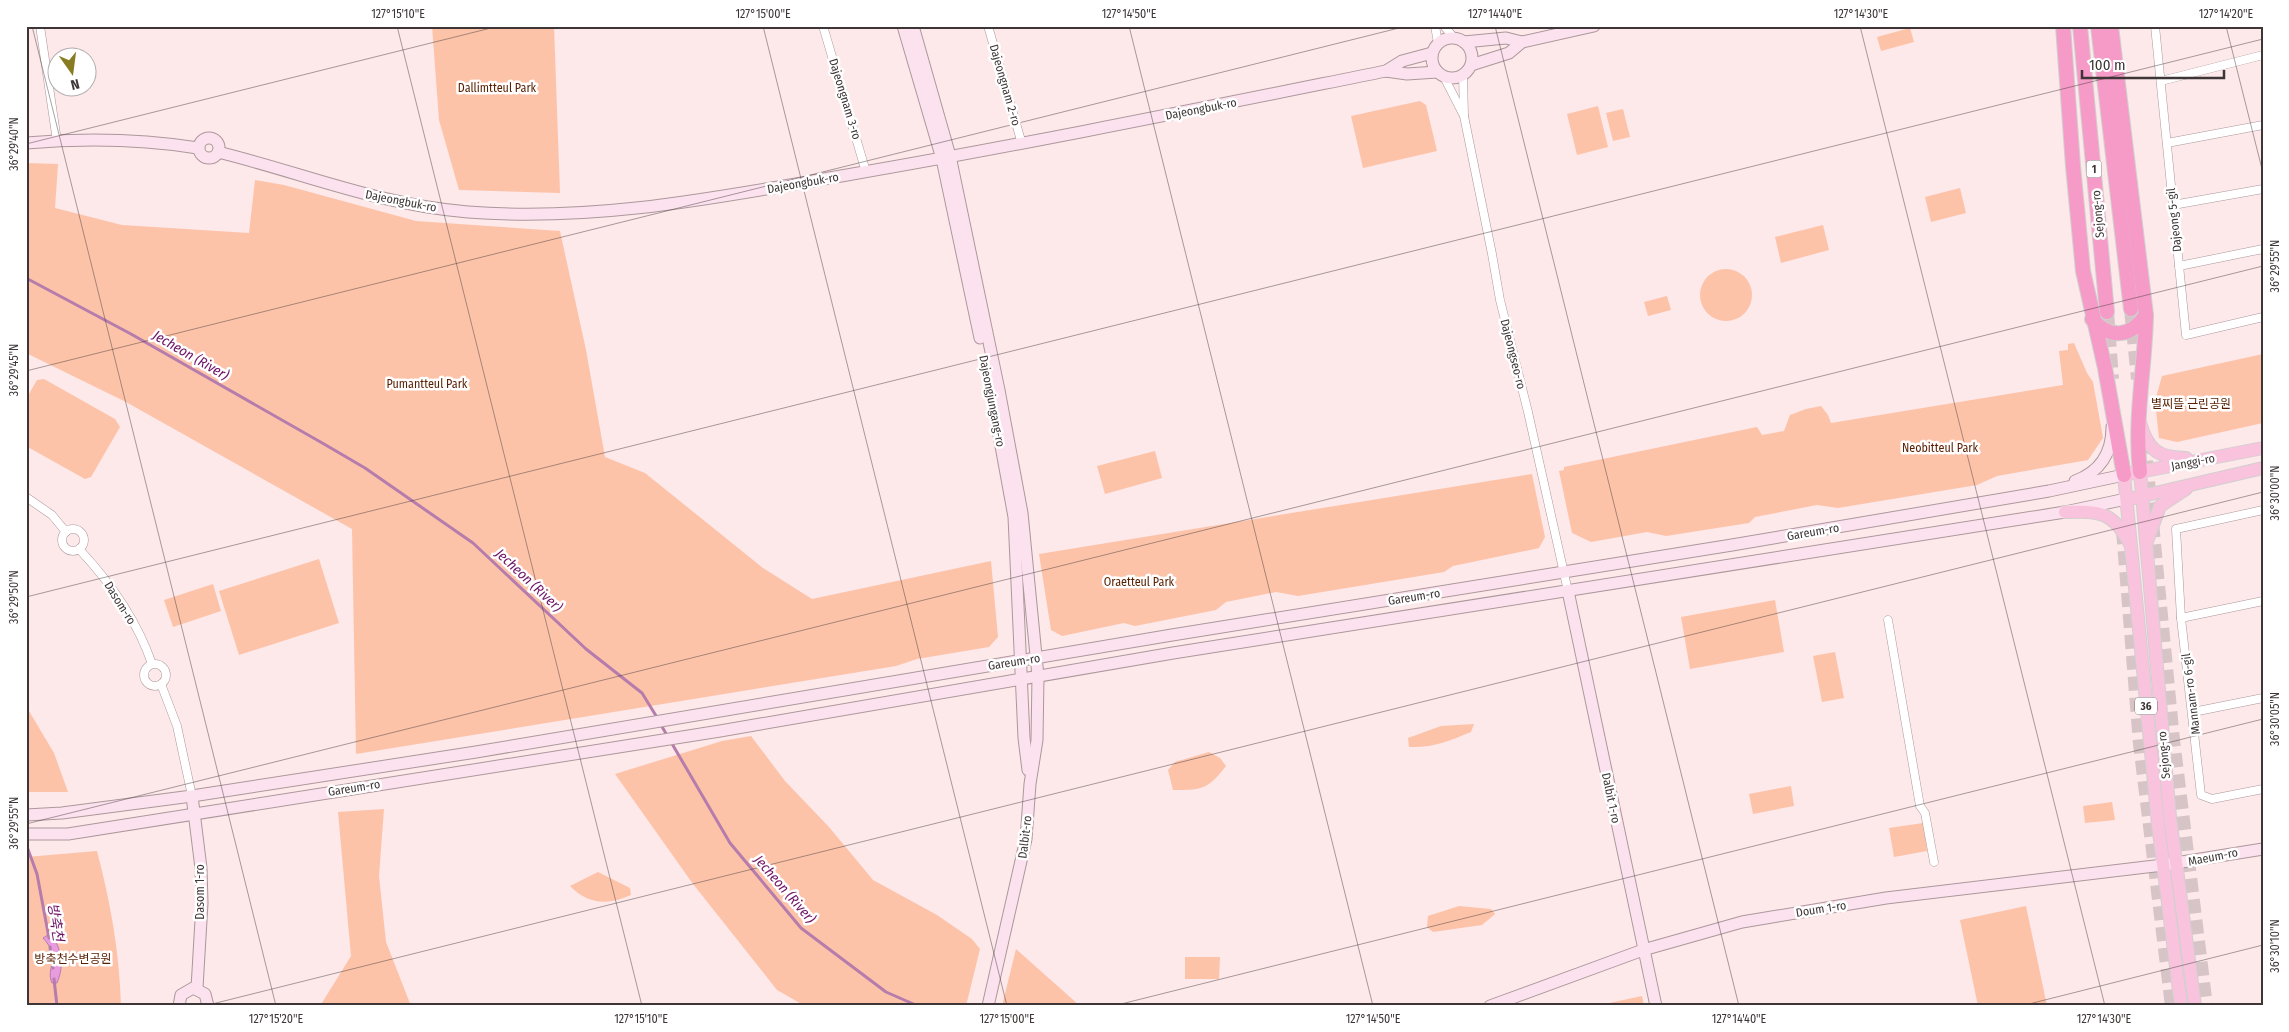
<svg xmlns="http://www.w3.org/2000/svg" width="2289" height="1032" viewBox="0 0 2289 1032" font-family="'Fira Sans Condensed','Noto Sans KR',sans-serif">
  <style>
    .green { fill: #fdc3a9 }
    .water { fill: #e89bdf; stroke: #b57cac }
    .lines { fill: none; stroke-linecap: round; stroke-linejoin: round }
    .stream { stroke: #b57cac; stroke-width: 3 }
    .highway-tunnel { stroke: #d7c4c6; stroke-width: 14; stroke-dasharray: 14 7; stroke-linecap: butt }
    .street-casing { stroke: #ac989b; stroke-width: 9 }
    .secondary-casing { stroke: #ac989b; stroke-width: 13 }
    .primary-casing { stroke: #d0cfcf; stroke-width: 14 }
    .highway-casing { stroke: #d0cfcf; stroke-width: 16 }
    .street { stroke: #fff; stroke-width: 8 }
    .secondary { stroke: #fce1ee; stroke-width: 11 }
    .primary { stroke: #fac3dd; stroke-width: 12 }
    .highway { stroke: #f69bc7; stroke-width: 14 }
    .ticks { fill: none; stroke: #3d3536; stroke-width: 1; stroke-opacity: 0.45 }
    .labels { text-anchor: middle; stroke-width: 5; stroke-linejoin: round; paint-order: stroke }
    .shield { fill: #fff; stroke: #777272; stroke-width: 1 }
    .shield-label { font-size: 11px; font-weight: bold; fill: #3d3536 }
    .street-label { font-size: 12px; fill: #3d3536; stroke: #fff }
    .park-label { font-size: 12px; fill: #571f00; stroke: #fff }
    .water-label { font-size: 14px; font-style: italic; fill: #6d1267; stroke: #fff }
    .neatline { fill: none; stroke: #3d3536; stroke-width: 2 }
    .ticks-label { font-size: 12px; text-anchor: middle; fill: #3d3536 }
  </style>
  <rect width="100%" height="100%" fill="#fde8ea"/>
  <g class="green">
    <path d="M 432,26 L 554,26 L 560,193 L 459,190 L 439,120 Z"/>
    <path d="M 1910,28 L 1914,42 L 1881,51 L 1877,37 Z"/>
    <path d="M 1420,101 L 1426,105 L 1437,151 L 1363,168 L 1351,116 Z"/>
    <path d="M 1598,106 L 1608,147 L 1577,155 L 1567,114 Z"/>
    <path d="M 1623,109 L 1630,137 L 1613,141 L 1606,113 Z"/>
    <path d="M 26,163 L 58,164 L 55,208 L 122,225 L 249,233 L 255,180 L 284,185 L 416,221 L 560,231 L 586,350 L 605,457 L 645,473 L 763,568 L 812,599 L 991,561 L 998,637 L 989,647 L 917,659 L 896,666 L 356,754 L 352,529 L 126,402 L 26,353 Z"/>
    <path d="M 1960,188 L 1966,213 L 1931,222 L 1925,197 Z"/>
    <path d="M 1823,225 L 1829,250 L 1781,263 L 1775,237 Z"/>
    <circle cx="1726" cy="295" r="26"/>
    <path d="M 1667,296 L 1671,310 L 1648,316 L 1644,302 Z"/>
    <path d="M 2074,343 L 2087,373 L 2093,382 L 2103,438 L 2088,460 L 1997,476 L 1977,485 L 1838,508 L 1817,505 L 1755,517 L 1749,523 L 1666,536 L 1647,532 L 1591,542 L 1572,533 L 1559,471 L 1564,470 L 1564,467 L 1757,427 L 1762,435 L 1784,431 L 1790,415 L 1806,409 L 1821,406 L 1828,415 L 1831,423 L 2063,385 L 2059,351 L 2068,350 L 2068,344 Z"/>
    <path d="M 2263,354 L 2263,423 L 2177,442 L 2159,438 L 2155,401 L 2162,376 Z"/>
    <path d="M 44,379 L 115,419 L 120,427 L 91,477 L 85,479 L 26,446 L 26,399 L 37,380 Z"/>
    <path d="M 1155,451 L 1162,478 L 1105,494 L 1097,466 Z"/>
    <path d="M 1532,474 L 1545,537 L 1539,548 L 1453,566 L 1444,572 L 1298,596 L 1276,592 L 1226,602 L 1216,610 L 1135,626 L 1124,623 L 1062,636 L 1051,630 L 1039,554 Z"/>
    <path d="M 319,559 L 339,623 L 239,655 L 219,591 Z"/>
    <path d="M 213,584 L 221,611 L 173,627 L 164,600 Z"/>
    <path d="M 1775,600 L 1784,652 L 1690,669 L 1681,617 Z"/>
    <path d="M 1835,652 L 1844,698 L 1822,702 L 1813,656 Z"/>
    <path d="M 26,706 L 54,753 L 68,792 L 26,792 Z"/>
    <path d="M 1474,724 L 1471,732 C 1449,741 1433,748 1409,747 L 1408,738 L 1441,726 Z"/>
    <path d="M 751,736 L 785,781 L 829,827 L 873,880 L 937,915 L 972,939 L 980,949 L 966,1006 L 805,1006 L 777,990 L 693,884 L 615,774 L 722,741 Z"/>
    <path d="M 1209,752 L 1220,758 L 1226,766 C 1207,790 1202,790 1173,790 L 1168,770 L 1175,762 Z"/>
    <path d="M 1791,786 L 1794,806 L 1753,814 L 1749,794 Z"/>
    <path d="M 2112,802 L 2115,820 L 2085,823 L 2083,806 Z"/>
    <path d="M 384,809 L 379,876 L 386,942 L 411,1006 L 320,1006 L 351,956 L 338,812 Z"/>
    <path d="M 1923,823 L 1927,851 L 1894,857 L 1889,828 Z"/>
    <path d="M 97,851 C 111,905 119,950 121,1006 L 26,1006 L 26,857 Z"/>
    <path d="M 598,872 L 630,888 L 631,895 C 609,905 588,905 570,886 Z"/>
    <path d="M 1459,906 L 1491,909 L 1495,914 L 1482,925 L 1433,932 L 1427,927 L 1428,916 Z"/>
    <path d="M 2026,906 L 2047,1006 L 1978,1006 L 1960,920 Z"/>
    <path d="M 1016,949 L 1080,1006 L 1002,1006 Z"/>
    <path d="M 1185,957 L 1220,957 L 1219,979 L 1185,979 Z"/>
    <path d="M 1642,996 L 1644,1006 L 1595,1006 Z"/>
  </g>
  <path class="water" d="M 51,933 C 61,949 65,964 57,983 L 52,983 C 45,968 62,958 43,938 Z"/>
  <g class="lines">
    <g class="stream">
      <path d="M 26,278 L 131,334 L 324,444 L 365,468 L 473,543 L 586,649 L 642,693 L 658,719"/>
      <path d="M 661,725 L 668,737"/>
      <path d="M 671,742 L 730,843 L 801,928 L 886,992 L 918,1006"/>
      <path d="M 26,844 L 37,874 L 49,938"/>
      <path d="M 50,947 L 53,968"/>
      <path d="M 54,979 L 57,1006"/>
    </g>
    <g class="highway-tunnel">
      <path d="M 2131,309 L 2138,379"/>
      <path d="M 2107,312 L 2112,379"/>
      <path d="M 2144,440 L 2173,740 L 2206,1006"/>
      <path d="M 2123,530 L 2140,744 L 2172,1006"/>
    </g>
    <g class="street-casing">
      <g id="street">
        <path d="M 40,26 L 57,141"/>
        <path d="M 823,26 L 866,172"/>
        <path d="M 988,26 L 1022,144"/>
        <path d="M 1435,26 L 1438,43"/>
        <path d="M 1444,26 L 1454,38"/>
        <path d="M 2155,26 L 2186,335 L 2263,317"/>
        <path d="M 1463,75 L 1464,116 L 1492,254 L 1500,300 L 1528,412 L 1568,591"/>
        <path d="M 1444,77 L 1464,116"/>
        <path d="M 2161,81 L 2263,55"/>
        <path d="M 2167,143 L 2263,125"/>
        <path d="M 2173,205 L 2263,189"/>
        <path d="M 2179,266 L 2263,249"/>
        <path d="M 26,497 L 52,515 L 66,532"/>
        <path d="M 2263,510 L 2176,529 L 2181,618 L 2201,795 L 2212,799 L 2263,789"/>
        <circle cx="73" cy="540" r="11"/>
        <path d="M 79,549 C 110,582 137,620 152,664"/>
        <path d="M 2181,618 L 2263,601"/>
        <path d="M 1888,620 L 1920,806 L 1925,813 L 1934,862"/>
        <circle cx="155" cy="675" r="11"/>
        <path d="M 161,684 L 177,726 L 192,796"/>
        <path d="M 2193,712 L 2263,698"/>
      </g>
    </g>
    <g class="secondary-casing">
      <g id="secondary">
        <path d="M 903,26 L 942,159 L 980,338"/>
        <path d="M 913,26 L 950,156 L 999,390 L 1022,513 L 1038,676 L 1037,740 L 1030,784 L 1026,839 L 988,1006"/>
        <circle cx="1452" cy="58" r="20"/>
        <path d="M 1464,42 L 1506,38 L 1522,42 L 1594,26"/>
        <path d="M 1471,65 L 1509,53 L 1522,42"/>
        <path d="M 1386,71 L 1402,61 L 1432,53"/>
        <circle cx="209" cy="148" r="10"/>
        <path d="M 26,143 C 84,138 141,139 198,148"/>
        <path d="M 218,152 C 303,173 379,205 468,212 C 598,222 719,197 847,175 C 1027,144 1207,107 1386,71 L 1407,74 L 1437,72"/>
        <path d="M 990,386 L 1014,517 L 1024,738 L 1028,770"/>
        <path d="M 2075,481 C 2100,472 2112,453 2112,427"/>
        <path d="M 1568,591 L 1656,1006"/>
        <path d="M 192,796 L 201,868 L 202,903 L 197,988"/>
        <path d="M 26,815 L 62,813 L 192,796 L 476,752 L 1172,635 L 1732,545 L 2049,491 L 2124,475"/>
        <path d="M 26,834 L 68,834 L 720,731 L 1173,653 L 2065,512 L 2126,499"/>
        <path d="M 179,1006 L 181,995 L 193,988 L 205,994 L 208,1006"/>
        <path d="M 1490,1006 L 1643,950 L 1742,922 L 1886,898 L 2163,865 L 2263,849"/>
      </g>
    </g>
    <g class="primary-casing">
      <g id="primary">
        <path d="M 2140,423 C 2148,450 2158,458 2186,458"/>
        <path d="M 2140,472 L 2170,817 L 2195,1006"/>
        <path d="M 2134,498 L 2263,468"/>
        <path d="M 2065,512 C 2099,511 2113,511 2130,544"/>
        <path d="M 2147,541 L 2160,506 L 2186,489"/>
        <path d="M 2181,1006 L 2158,824 L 2124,475 L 2263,448"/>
      </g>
    </g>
    <g class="highway-casing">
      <g id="highway">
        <path d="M 2063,26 L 2073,166 L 2083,271 L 2105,368 L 2124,475"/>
        <path d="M 2080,26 L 2107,312"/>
        <path d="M 2098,26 L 2131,309"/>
        <path d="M 2111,26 L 2146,315 C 2145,368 2134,419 2140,472"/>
        <path d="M 2092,319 C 2110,340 2131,337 2146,315"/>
      </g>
    </g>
    <use href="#street" class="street"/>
    <use href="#secondary" class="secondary"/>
    <use href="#primary" class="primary"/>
    <use href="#highway" class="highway"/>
  </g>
  <path class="ticks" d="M 32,26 L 276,1006M 397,26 L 642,1006M 763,26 L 1007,1006M 1129,26 L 1373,1006M 1495,26 L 1739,1006M 1860,26 L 2105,1006M 2226,26 L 2263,173M 26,144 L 499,26M 26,371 L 1407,26M 26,597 L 2263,39M 26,824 L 2263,266M 204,1006 L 2263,492M 1113,1006 L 2263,719M 2021,1006 L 2263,945"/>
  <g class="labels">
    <g class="shield">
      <rect x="2086.5" y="160.5" width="15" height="17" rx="4"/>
      <rect x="2135" y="697.5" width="22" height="17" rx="4"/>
    </g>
    <g class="shield-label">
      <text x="2094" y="173">1</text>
      <text x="2146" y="710">36</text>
    </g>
    <g class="street-label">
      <text transform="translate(1005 85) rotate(74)" y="4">Dajeongnam 2-ro</text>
      <text transform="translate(845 99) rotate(73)" y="4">Dajeongnam 3-ro</text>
      <text transform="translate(1201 109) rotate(-11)" y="4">Dajeongbuk-ro</text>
      <text transform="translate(803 183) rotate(-10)" y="4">Dajeongbuk-ro</text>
      <text transform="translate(401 201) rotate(11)" y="4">Dajeongbuk-ro</text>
      <text transform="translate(2098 214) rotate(-95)" y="4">Sejong-ro</text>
      <text transform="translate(2174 220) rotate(-96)" y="4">Dajeong 5-gil</text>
      <text transform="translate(1513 354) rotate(76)" y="4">Dajeongseo-ro</text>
      <text transform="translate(992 401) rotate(79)" y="4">Dajeongjungang-ro</text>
      <text transform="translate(2193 462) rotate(-11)" y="4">Janggi-ro</text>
      <text transform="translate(1813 532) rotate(-10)" y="4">Gareum-ro</text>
      <text transform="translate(1414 597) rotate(-9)" y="4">Gareum-ro</text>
      <text transform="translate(120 603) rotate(58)" y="4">Dasom-ro</text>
      <text transform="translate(1014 662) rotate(-9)" y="4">Gareum-ro</text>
      <text transform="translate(2191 694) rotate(-97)" y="4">Mannam-ro 6-gil</text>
      <text transform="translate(2164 755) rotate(-95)" y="4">Sejong-ro</text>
      <text transform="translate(354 788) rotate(-9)" y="4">Gareum-ro</text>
      <text transform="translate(1611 798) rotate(78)" y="4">Dalbit 1-ro</text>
      <text transform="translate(1025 837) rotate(-83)" y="4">Dalbit-ro</text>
      <text transform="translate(2213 857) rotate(-11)" y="4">Maeum-ro</text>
      <text transform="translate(200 892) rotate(-90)" y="4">Dasom 1-ro</text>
      <text transform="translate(1821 909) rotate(-9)" y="4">Doum 1-ro</text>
    </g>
    <g class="park-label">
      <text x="497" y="92">Dallimtteul Park</text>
      <text x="427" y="388">Pumantteul Park</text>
      <text x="2191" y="408">별찌뜰 근린공원</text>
      <text x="1940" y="452">Neobitteul Park</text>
      <text x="1139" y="586">Oraetteul Park</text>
      <text x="73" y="963">방축천수변공원</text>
    </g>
    <g class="water-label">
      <text transform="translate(191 355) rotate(30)" y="5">Jecheon (River)</text>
      <text transform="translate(529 580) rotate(43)" y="5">Jecheon (River)</text>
      <text transform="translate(785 889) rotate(49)" y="5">Jecheon (River)</text>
      <text transform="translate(56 922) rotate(81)" y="5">방축천</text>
    </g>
  </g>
  <rect width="2289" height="1032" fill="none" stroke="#ffffff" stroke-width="55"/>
  <g transform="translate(72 72) rotate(166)"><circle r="24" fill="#ffffff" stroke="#b1aeaf"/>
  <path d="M0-4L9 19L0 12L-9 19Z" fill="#877c22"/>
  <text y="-8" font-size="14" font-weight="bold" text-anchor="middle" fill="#3d3536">N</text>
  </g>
  <path d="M2082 70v8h142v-8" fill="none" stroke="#3d3536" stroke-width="2.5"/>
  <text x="2089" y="70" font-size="15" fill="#3d3536" stroke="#ffffff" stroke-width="4" paint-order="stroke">100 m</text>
  <rect x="28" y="28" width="2234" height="976" class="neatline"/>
  <g class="ticks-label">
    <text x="398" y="18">127°15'10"E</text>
    <text x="763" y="18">127°15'00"E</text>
    <text x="1129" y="18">127°14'50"E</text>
    <text x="1495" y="18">127°14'40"E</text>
    <text x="1861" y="18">127°14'30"E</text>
    <text x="2226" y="18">127°14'20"E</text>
    <text transform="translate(14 144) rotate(-90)" y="4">36°29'40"N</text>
    <text transform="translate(2275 266) rotate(-90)" y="4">36°29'55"N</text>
    <text transform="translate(14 370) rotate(-90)" y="4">36°29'45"N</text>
    <text transform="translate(2275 493) rotate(-90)" y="4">36°30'00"N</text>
    <text transform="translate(14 597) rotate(-90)" y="4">36°29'50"N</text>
    <text transform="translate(2275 719) rotate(-90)" y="4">36°30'05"N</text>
    <text transform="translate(14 823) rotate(-90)" y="4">36°29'55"N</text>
    <text transform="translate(2275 946) rotate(-90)" y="4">36°30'10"N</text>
    <text x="276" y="1023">127°15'20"E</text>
    <text x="641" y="1023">127°15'10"E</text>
    <text x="1007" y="1023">127°15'00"E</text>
    <text x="1373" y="1023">127°14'50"E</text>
    <text x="1739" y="1023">127°14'40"E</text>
    <text x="2104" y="1023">127°14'30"E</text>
  </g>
</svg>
